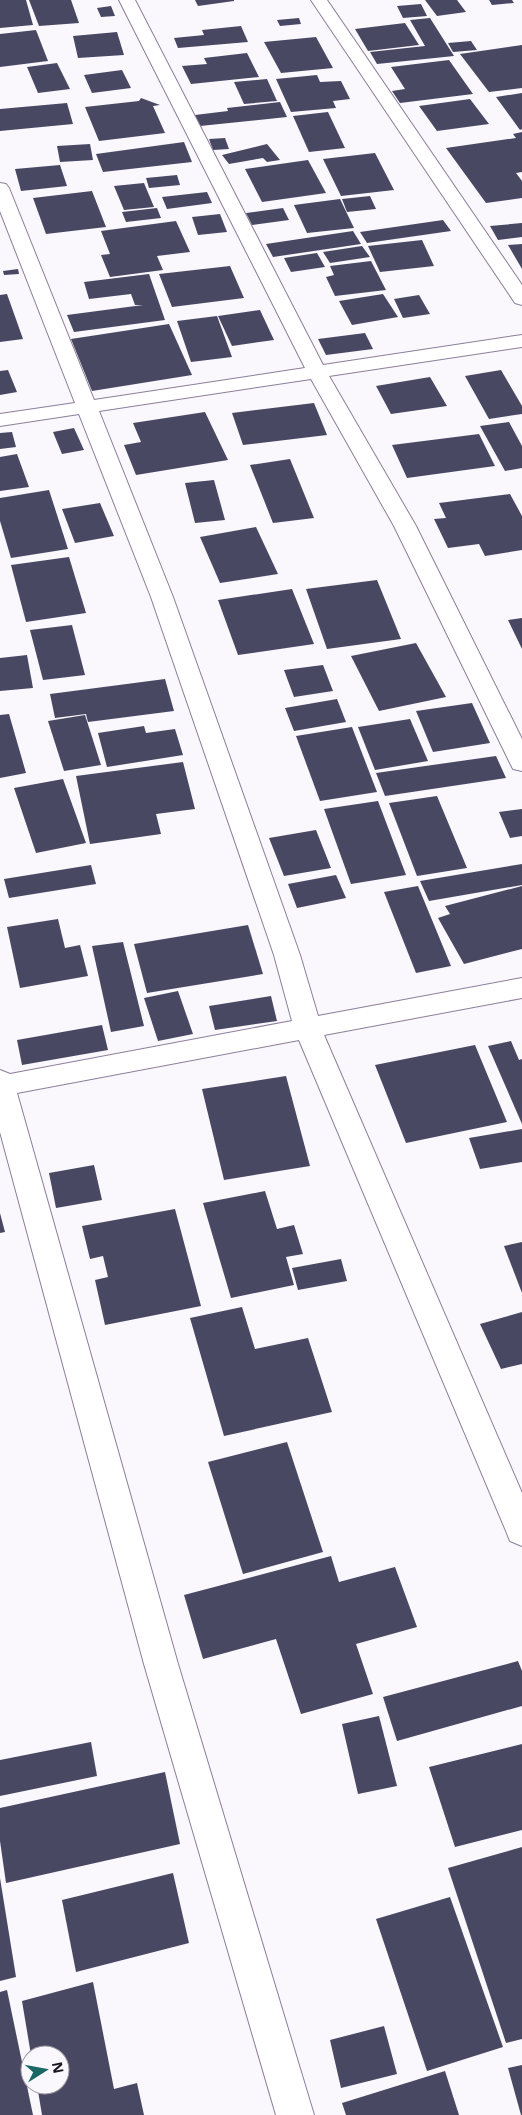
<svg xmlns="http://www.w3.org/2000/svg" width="522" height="2115" viewBox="0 0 522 2115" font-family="'Noto Sans',sans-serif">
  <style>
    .building { fill: #494863 }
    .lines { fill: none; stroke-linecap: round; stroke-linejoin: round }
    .minor-casing { stroke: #8d7e9a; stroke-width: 2 }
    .minor { fill: #fff; fill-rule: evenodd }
  </style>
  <rect width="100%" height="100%" fill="#faf7fd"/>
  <g class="building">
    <path d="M 0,0 L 26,0 L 33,25 L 0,28 Z"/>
    <path d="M 29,0 L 71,0 L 79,23 L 39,26 Z"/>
    <path d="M 195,0 L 234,0 L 234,1 L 198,6 Z"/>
    <path d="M 425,0 L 457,0 L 466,12 L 437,16 Z"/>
    <path d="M 489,0 L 512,0 L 514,3 L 492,5 Z"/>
    <path d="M 421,4 L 427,16 L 403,18 L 397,6 Z"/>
    <path d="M 111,6 L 115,16 L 101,17 L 97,8 Z"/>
    <path d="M 299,18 L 301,24 L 280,26 L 277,20 Z"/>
    <path d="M 430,18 L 454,56 L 377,64 L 370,52 L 425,46 L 410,20 Z"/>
    <path d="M 405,23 L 419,45 L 368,51 L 355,29 Z"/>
    <path d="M 241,26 L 248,42 L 178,48 L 174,38 L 204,35 L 202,30 Z"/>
    <path d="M 36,30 L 48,61 L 0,67 L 0,34 Z"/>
    <path d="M 117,32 L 124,55 L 78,58 L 73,36 Z"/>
    <path d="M 316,37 L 333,68 L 281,73 L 264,42 Z"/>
    <path d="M 471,41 L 477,50 L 453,52 L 448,43 Z"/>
    <path d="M 522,45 L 522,88 L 489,92 L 460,54 Z"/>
    <path d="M 247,53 L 259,77 L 191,84 L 182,66 L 207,64 L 204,58 Z"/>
    <path d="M 449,60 L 473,94 L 400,103 L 392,91 L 405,89 L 391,67 Z"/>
    <path d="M 57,63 L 70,89 L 38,93 L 27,67 Z"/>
    <path d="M 122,70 L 131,88 L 92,93 L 84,75 Z"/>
    <path d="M 317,75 L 320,82 L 341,81 L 350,99 L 333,101 L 336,108 L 291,112 L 276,79 Z"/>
    <path d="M 267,79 L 277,101 L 244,104 L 234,82 Z"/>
    <path d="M 522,93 L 522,129 L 520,130 L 496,97 Z"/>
    <path d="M 141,98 L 160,105 L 153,106 L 165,133 L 99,141 L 85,107 L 139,101 Z"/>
    <path d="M 470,99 L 489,124 L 437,131 L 419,106 Z"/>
    <path d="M 280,102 L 287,117 L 200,126 L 195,115 L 228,111 L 227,108 Z"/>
    <path d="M 67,103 L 73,124 L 0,131 L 0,109 Z"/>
    <path d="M 328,112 L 345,148 L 309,152 L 293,116 Z"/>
    <path d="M 522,132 L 522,172 L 516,173 L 522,181 L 522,198 L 486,203 L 446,148 L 516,138 L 513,134 Z"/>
    <path d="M 225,138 L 229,149 L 213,150 L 209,139 Z"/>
    <path d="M 184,142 L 192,162 L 103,172 L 96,154 Z"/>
    <path d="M 90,144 L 93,160 L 60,162 L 57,146 Z"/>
    <path d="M 267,144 L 280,160 L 267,162 L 263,158 L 229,164 L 222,155 Z"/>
    <path d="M 375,153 L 394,190 L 341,196 L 323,159 Z"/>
    <path d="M 308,160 L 326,193 L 262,202 L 245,169 Z"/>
    <path d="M 60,165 L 67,186 L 21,191 L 15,169 Z"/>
    <path d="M 177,175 L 180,185 L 149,188 L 146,178 Z"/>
    <path d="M 144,183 L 154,207 L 124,210 L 114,186 Z"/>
    <path d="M 92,191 L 106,227 L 46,234 L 33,198 Z"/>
    <path d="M 207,192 L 212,203 L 167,209 L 162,197 Z"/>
    <path d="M 370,196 L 376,209 L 347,212 L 342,199 Z"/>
    <path d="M 340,199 L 354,228 L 307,233 L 294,205 Z"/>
    <path d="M 157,208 L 161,218 L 126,222 L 122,212 Z"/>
    <path d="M 283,208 L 289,220 L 252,225 L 246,213 Z"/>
    <path d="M 220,214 L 227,232 L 198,235 L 192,217 Z"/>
    <path d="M 443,220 L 451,231 L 367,243 L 360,232 Z"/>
    <path d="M 176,221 L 190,252 L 157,256 L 163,270 L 110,277 L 101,255 L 110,254 L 101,231 Z"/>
    <path d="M 522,223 L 522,237 L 498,240 L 490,226 Z"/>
    <path d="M 353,231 L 361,244 L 273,257 L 266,244 Z"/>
    <path d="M 422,240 L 434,266 L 380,272 L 368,246 Z"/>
    <path d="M 522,244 L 522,269 L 508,245 Z"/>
    <path d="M 362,246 L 370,257 L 330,263 L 323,252 Z"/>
    <path d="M 317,253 L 325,267 L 291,272 L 284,258 Z"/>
    <path d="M 371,261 L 386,290 L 335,296 L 326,277 L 334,275 L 330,266 Z"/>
    <path d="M 230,266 L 244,298 L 172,307 L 159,274 Z"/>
    <path d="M 18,269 L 19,274 L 4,275 L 3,271 Z"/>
    <path d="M 149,274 L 165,320 L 74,332 L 67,315 L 143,305 L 135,305 L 131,294 L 89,299 L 84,282 Z"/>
    <path d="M 7,294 L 23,339 L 0,342 L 0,295 Z"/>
    <path d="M 383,294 L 398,317 L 352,325 L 339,301 Z"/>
    <path d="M 419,295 L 430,314 L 403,318 L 394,299 Z"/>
    <path d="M 260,310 L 274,340 L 232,346 L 218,316 Z"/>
    <path d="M 217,316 L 232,357 L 191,362 L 177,321 Z"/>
    <path d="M 169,324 L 192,375 L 92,391 L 71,339 Z"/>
    <path d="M 365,333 L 373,349 L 326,355 L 318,339 Z"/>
    <path d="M 8,370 L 17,392 L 0,395 L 0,371 Z"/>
    <path d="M 501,370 L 522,406 L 522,414 L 489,419 L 465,376 Z"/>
    <path d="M 430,377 L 447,406 L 391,414 L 376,386 Z"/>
    <path d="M 314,403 L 327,435 L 243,445 L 232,413 Z"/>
    <path d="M 205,412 L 228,460 L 136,475 L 124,445 L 141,442 L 133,423 Z"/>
    <path d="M 509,422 L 522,446 L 522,468 L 505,471 L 480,426 Z"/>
    <path d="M 74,428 L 84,450 L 62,454 L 53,432 Z"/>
    <path d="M 12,432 L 16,447 L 0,449 L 0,433 Z"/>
    <path d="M 479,434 L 495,466 L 407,478 L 392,445 Z"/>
    <path d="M 17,454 L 29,487 L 0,491 L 0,457 Z"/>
    <path d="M 290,459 L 314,518 L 273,523 L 250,465 Z"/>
    <path d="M 214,480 L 225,520 L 195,523 L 185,483 Z"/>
    <path d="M 49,490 L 68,549 L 11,558 L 0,521 L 0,498 Z"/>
    <path d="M 510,494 L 522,516 L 522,550 L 485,556 L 479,544 L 448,548 L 434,519 L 446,518 L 439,503 Z"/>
    <path d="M 100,503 L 114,536 L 75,543 L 62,509 Z"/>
    <path d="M 256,527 L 278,574 L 220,583 L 200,537 Z"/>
    <path d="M 69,557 L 86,613 L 26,622 L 11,565 Z"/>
    <path d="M 377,580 L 401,639 L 327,649 L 306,589 Z"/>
    <path d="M 292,589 L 314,644 L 238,655 L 218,600 Z"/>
    <path d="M 522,618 L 522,649 L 508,620 Z"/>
    <path d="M 72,625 L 85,675 L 43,680 L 30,630 Z"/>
    <path d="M 416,643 L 446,697 L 379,711 L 351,656 Z"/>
    <path d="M 27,655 L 33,688 L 0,691 L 0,658 Z"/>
    <path d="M 323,665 L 333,691 L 294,697 L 284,670 Z"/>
    <path d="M 165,679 L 174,711 L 88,722 L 86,714 L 55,718 L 50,694 Z"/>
    <path d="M 337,699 L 346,722 L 294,731 L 285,708 Z"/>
    <path d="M 472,703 L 490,743 L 433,752 L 416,711 Z"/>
    <path d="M 9,714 L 26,773 L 0,778 L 0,715 Z"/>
    <path d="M 85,715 L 101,765 L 64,771 L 48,721 Z"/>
    <path d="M 410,719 L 428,761 L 375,770 L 358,727 Z"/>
    <path d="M 144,726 L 146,733 L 175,729 L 183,755 L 107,767 L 98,733 Z"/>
    <path d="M 352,727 L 377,792 L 320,801 L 296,736 Z"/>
    <path d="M 496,756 L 506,778 L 385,796 L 376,773 Z"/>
    <path d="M 183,762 L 195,809 L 156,814 L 161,834 L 90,844 L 76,776 Z"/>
    <path d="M 63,779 L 86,843 L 36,853 L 14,788 Z"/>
    <path d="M 437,796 L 467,868 L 417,876 L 389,803 Z"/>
    <path d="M 378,801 L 406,875 L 351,884 L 324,809 Z"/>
    <path d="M 522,809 L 522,836 L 510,838 L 499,812 Z"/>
    <path d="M 316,830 L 331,868 L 284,876 L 269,838 Z"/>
    <path d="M 522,864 L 522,885 L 429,901 L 420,881 Z"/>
    <path d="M 91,865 L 96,884 L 9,898 L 4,879 Z"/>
    <path d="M 336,875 L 346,898 L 297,908 L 288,884 Z"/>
    <path d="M 418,886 L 451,966 L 416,973 L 384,892 Z"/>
    <path d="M 522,886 L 522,949 L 464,964 L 438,918 L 450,914 L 445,906 Z"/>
    <path d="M 58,919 L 65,948 L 80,945 L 88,976 L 20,988 L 7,927 Z"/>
    <path d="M 248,925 L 263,974 L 147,993 L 134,944 Z"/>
    <path d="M 123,942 L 144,1026 L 111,1032 L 92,946 Z"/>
    <path d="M 178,991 L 193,1034 L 158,1041 L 144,998 Z"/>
    <path d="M 271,996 L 277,1021 L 215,1030 L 209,1006 Z"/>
    <path d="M 102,1025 L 108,1050 L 22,1065 L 17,1040 Z"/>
    <path d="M 511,1041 L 519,1060 L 522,1059 L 522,1124 L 488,1046 Z"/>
    <path d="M 475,1045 L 507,1122 L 406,1143 L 375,1065 Z"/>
    <path d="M 286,1076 L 310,1166 L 224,1180 L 202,1089 Z"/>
    <path d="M 522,1129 L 522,1162 L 480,1169 L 469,1138 Z"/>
    <path d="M 94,1165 L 102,1200 L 56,1208 L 49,1173 Z"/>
    <path d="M 265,1191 L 277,1229 L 294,1225 L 303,1254 L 286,1257 L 294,1285 L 231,1298 L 203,1203 Z"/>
    <path d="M 175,1209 L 201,1306 L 105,1325 L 95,1280 L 108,1277 L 103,1256 L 90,1259 L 82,1226 Z"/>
    <path d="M 0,1213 L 5,1232 L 0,1233 Z"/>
    <path d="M 522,1242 L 522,1293 L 504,1246 Z"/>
    <path d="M 341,1259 L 347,1281 L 298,1290 L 292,1268 Z"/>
    <path d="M 242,1307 L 255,1349 L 308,1338 L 332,1412 L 224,1436 L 190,1318 Z"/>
    <path d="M 522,1312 L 522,1364 L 501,1369 L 480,1324 Z"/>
    <path d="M 287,1442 L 323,1552 L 243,1574 L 208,1462 Z"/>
    <path d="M 331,1556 L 339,1582 L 395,1567 L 417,1627 L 356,1644 L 373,1694 L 301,1714 L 276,1639 L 203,1659 L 184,1595 Z"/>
    <path d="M 518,1661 L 522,1671 L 522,1706 L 397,1741 L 383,1697 Z"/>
    <path d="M 379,1716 L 397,1786 L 358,1794 L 342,1724 Z"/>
    <path d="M 91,1742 L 97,1776 L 0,1796 L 0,1760 Z"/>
    <path d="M 522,1744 L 522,1830 L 455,1847 L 429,1767 Z"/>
    <path d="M 165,1772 L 180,1844 L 6,1883 L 0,1841 L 0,1808 Z"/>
    <path d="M 522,1847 L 522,2039 L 506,2043 L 448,1868 Z"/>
    <path d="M 173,1873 L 189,1943 L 76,1972 L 62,1900 Z"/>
    <path d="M 0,1878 L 16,1977 L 0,1981 Z"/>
    <path d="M 450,1897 L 503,2047 L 427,2071 L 376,1919 Z"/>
    <path d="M 93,1982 L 114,2089 L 137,2083 L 144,2115 L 42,2115 L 37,2085 L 60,2085 L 60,2055 L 31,2055 L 22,2001 Z"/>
    <path d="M 7,1990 L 33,2115 L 0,2115 L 0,1992 Z"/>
    <path d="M 384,2026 L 397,2074 L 341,2088 L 330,2040 Z"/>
    <path d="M 522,2065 L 522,2115 L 521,2115 L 508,2068 Z"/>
    <path d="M 445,2071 L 459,2115 L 346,2115 L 342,2103 Z"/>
  </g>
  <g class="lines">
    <g class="minor-casing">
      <g id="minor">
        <path d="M 119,0 L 135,0 L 323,365 L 522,335 L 522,347 L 329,376 L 416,526 L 522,739 L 522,771 L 513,769 L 510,763 L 394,526 L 311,379 L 99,411 L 173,597 L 300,955 L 318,1016 L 522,978 L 522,998 L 324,1035 L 522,1493 L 522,1546 L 510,1541 L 506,1531 L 299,1040 L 17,1093 L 178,1664 L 314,2115 L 276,2115 L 144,1664 L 0,1132 L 0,1070 L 10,1074 L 292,1021 L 274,955 L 151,597 L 79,414 L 0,426 L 0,414 L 75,403 L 0,211 L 0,183 L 6,184 L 9,188 L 94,400 L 305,368 Z"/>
        <path d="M 311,0 L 327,0 L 522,285 L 522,305 L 515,303 Z"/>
      </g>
    </g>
    <use href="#minor" class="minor"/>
  </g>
  <g transform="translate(45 2070) rotate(79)"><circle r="24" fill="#faf7fd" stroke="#a09ca4"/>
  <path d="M0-4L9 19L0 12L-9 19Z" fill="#1a6866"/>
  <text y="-8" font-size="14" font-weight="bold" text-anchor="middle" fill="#1a141f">N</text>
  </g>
</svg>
